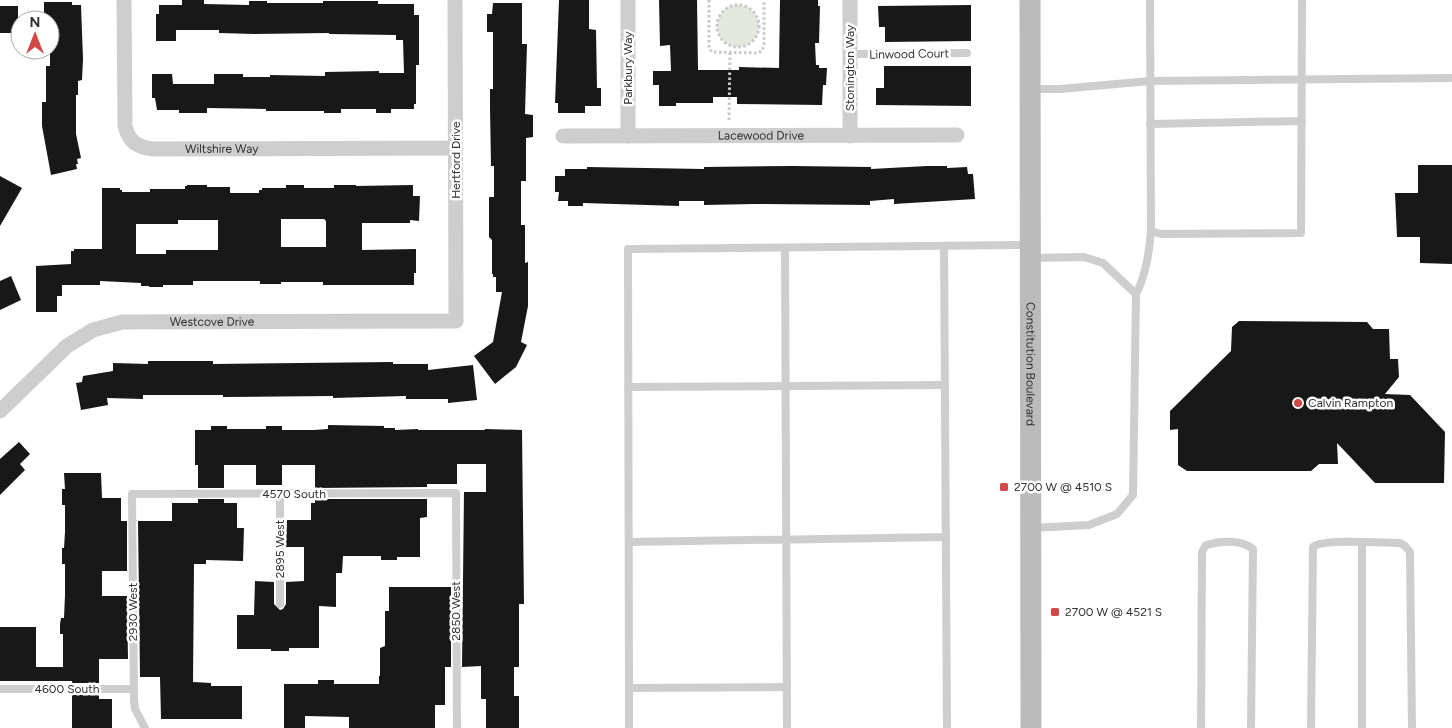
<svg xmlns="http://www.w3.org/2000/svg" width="1452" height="728" viewBox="0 0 1452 728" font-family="Figtree,sans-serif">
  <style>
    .green { fill: #e3e9de }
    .building { fill: #181818; fill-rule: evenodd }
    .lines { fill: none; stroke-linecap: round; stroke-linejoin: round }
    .path { stroke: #c8c8c8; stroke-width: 3; stroke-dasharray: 2.5 2.5; stroke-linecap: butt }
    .service { stroke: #cecece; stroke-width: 8 }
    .minor { stroke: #cecece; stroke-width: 15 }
    .secondary { stroke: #bbb; stroke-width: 21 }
    .poi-dot { fill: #d34849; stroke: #fff; stroke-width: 2 }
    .labels { text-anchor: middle; stroke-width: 5; stroke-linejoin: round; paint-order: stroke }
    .street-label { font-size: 12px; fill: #313131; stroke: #fff }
    .poi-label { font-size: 12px; fill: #313131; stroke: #fff; text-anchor: start }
  </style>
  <rect width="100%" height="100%" fill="#fff"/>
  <circle class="green" cx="738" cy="26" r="21"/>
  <g class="building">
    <path d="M 182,0 L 204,0 L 204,4 L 249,5 L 249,1 L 267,1 L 267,3 L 323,3 L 323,1 L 378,1 L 378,4 L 414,4 L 414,15 L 419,15 L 419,65 L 416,65 L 416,104 L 414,104 L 414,109 L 391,109 L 391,113 L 376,113 L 376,109 L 341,109 L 341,113 L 324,113 L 324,111 L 266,111 L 266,109 L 207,108 L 207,113 L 179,113 L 179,110 L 157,110 L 155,98 L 152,98 L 152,74 L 172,74 L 173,84 L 214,84 L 214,74 L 243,74 L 243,77 L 270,77 L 270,75 L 325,76 L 325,72 L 379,71 L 379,73 L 404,73 L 403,40 L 396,40 L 396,35 L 329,34 L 329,33 L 254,34 L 219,33 L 219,30 L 176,30 L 176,41 L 156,41 L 156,14 L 159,14 L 159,5 L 182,5 Z"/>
    <path d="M 559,0 L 589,0 L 589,29 L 596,30 L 597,88 L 601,88 L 601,106 L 585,106 L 585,113 L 558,113 L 558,103 L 555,103 Z"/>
    <path d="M 659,0 L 697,0 L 698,70 L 739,70 L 739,67 L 779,68 L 780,0 L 818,0 L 818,6 L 820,6 L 819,43 L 815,43 L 816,65 L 819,65 L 819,68 L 827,68 L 826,85 L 823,85 L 822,105 L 737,104 L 737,97 L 713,97 L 713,103 L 676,103 L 676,106 L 659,106 L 659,85 L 653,85 L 653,71 L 671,71 L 670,45 L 660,46 Z"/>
    <path d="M 44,2 L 72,2 L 72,5 L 81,5 L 83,59 L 82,80 L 78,81 L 78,95 L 76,95 L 76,134 L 81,158 L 77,159 L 78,164 L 76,164 L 77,169 L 51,175 L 42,126 L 42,102 L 46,102 L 46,66 L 50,66 L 50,21 L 44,20 Z"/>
    <path d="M 493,3 L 522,3 L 522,44 L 527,44 L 525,114 L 533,115 L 533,137 L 526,138 L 526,181 L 521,181 L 521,225 L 525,225 L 525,263 L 528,262 L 528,306 L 521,342 L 527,345 L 516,367 L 495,384 L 474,356 L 493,342 L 502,292 L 496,292 L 496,277 L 493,277 L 493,274 L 492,274 L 492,240 L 489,237 L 489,197 L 494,197 L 494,166 L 491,166 L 490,108 L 490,89 L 493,89 L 493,32 L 487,32 L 487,14 L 492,14 Z"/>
    <path d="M 971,5 L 971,41 L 885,42 L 885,27 L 879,27 L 878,6 Z"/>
    <path d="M 0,6 L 18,6 L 18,17 L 20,17 L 20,30 L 17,30 L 17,33 L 0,33 Z"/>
    <path d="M 884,66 L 971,66 L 971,106 L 876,105 L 876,88 L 884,88 Z"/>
    <path d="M 1418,165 L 1452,165 L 1452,264 L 1420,263 L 1420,237 L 1397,237 L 1395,193 L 1418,193 Z"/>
    <path d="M 793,166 L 871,167 L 871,169 L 927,166 L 947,166 L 947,168 L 967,167 L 968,174 L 973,174 L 975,199 L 894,204 L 894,199 L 870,201 L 870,205 L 754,204 L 704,205 L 704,201 L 679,201 L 679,206 L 583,203 L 583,206 L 568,206 L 568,201 L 558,201 L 559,192 L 555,192 L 555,176 L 565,176 L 565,169 L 587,169 L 587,167 L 704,169 L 704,167 Z"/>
    <path d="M 0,176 L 22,188 L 0,226 Z"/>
    <path d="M 187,185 L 207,185 L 207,187 L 230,187 L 230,193 L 259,193 L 259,190 L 262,190 L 262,188 L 286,188 L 286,185 L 304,185 L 304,188 L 334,188 L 334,185 L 356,185 L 356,186 L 413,185 L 413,196 L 420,196 L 419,221 L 410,220 L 410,223 L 362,223 L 362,250 L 416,249 L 416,273 L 414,273 L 414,285 L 323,285 L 323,282 L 281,282 L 281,284 L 260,284 L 260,281 L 193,281 L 193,285 L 163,285 L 163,287 L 149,287 L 149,286 L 141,286 L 141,283 L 100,281 L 100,285 L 62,285 L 62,296 L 57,296 L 57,312 L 36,312 L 36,266 L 71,264 L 71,251 L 74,251 L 74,249 L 102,249 L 102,188 L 120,188 L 120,190 L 122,190 L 122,192 L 150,192 L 150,189 L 185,189 L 185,186 L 187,186 ZM 281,219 L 324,219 L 326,221 L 326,247 L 281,247 ZM 178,220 L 218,220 L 218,250 L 166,250 L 166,254 L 136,254 L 136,224 L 178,224 Z"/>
    <path d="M 11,276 L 21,300 L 0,310 L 0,281 Z"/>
    <path d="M 1239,321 L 1367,322 L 1373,329 L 1389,329 L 1390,359 L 1398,359 L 1399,377 L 1385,394 L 1410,395 L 1445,432 L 1444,483 L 1375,483 L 1337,443 L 1338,464 L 1319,464 L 1311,471 L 1187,471 L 1178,465 L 1178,429 L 1170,430 L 1170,411 L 1231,351 L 1232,327 Z"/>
    <path d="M 148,361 L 213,361 L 213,364 L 393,362 L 393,364 L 428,364 L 428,370 L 473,365 L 477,400 L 448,403 L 448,399 L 406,399 L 406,396 L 333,398 L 333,396 L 223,397 L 223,395 L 143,395 L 143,399 L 107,398 L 108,405 L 81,410 L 76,383 L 82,382 L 83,376 L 113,371 L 113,363 L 148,364 Z"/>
    <path d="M 328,425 L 384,426 L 384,428 L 395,428 L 395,430 L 418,429 L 418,430 L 485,430 L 485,429 L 522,430 L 524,604 L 519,604 L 519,667 L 514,667 L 514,696 L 519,696 L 519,728 L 486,728 L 486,699 L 481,699 L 481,666 L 462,667 L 464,492 L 486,492 L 486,464 L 457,464 L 457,484 L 427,484 L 427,487 L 315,488 L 315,465 L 282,465 L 282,485 L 256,485 L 256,465 L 224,465 L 224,488 L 198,488 L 198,465 L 195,465 L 195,430 L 211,430 L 211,426 L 227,426 L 227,429 L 266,429 L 266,426 L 282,426 L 282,430 L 314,430 L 328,429 Z"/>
    <path d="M 19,442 L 30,454 L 20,464 L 25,470 L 0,495 L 0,459 Z"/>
    <path d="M 64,473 L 101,473 L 102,498 L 121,498 L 121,521 L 127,521 L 127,571 L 102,571 L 102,596 L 127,596 L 128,659 L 99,659 L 99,683 L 72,683 L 72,681 L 0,681 L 0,627 L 36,627 L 36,667 L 63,667 L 63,634 L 60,634 L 60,624 L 61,618 L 64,618 L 65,595 L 65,564 L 62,564 L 62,548 L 64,548 L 65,532 L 65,505 L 62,505 L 62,489 L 65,489 Z"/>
    <path d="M 198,499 L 224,499 L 224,503 L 237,503 L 237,528 L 244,528 L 243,561 L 206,560 L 206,564 L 194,564 L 193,682 L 211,683 L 211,686 L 242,686 L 242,719 L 161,719 L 160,677 L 140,677 L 138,521 L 172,521 L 172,503 L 198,503 Z"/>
    <path d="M 315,499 L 427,499 L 427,517 L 420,518 L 420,557 L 397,557 L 397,560 L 381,560 L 381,556 L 343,556 L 342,573 L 336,573 L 336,607 L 319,606 L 319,648 L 289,648 L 289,651 L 271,651 L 271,649 L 237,649 L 237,615 L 254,615 L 255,581 L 274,582 L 274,604 L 280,610 L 283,609 L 286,604 L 286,582 L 304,581 L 304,547 L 286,547 L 287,520 L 311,520 L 311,503 L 315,503 Z"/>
    <path d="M 389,587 L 451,587 L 451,667 L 445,667 L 445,705 L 435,705 L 435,728 L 349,728 L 349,717 L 305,716 L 305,728 L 284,728 L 284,684 L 318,684 L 318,680 L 334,680 L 334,684 L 379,684 L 379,676 L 380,676 L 380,648 L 385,646 L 385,611 L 389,611 Z"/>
    <path d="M 72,695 L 99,695 L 99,699 L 112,699 L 112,728 L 72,728 Z"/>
  </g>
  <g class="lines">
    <g class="path">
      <path d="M 709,0 L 709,48 L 712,52 L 758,53 L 762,51 L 764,45 L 764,0"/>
      <circle cx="738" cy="26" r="21"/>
      <path d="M 729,120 L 730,53"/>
    </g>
    <g class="service">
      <path d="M 850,54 L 967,53"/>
      <path d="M 1032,89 L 1060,89 L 1150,81 L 1452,78"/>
      <path d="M 1150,124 L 1302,121"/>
      <path d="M 1151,231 L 1161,234 L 1301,233 L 1302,0"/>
      <path d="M 944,246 L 947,728"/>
      <path d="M 785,248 L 787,728"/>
      <path d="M 1031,258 L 1084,257 L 1103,263 L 1136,294 L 1133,495 L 1117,514 L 1089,525 L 1032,528"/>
      <path d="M 1136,294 C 1146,275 1149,252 1151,231 L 1150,0"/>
      <path d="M 628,387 L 945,385"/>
      <path d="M 629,542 L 946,537"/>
      <path d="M 1362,542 L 1362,728"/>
      <path d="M 280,604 L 280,494"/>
      <path d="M 787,687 L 629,688 L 628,249 L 1028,245"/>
      <path d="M 629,688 L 629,728"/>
      <path d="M 0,689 L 133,689"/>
      <path d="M 145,728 L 135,709 L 134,700 L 132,494 L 456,493 L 457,728"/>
      <path d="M 1201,728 L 1202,552 L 1206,545 C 1220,541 1241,539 1253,549 L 1251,728"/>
      <path d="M 1311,728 L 1313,547 C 1322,538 1384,543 1400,543 L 1405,546 L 1410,552 L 1412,728"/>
    </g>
    <g class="minor">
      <path id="s1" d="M 124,0 L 125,126 C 129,142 137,147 153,149 L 456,148"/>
      <path d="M 628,0 L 628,136"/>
      <path id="s2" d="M 563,136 L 957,135"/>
      <path d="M 850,136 L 850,0"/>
      <path id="s3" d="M 0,411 L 67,346 L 93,330 L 122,322 L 456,321 L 455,0"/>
    </g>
    <path class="secondary" id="s4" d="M 1030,0 L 1031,728"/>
  </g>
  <g class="poi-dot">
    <circle cx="1298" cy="403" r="5"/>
    <rect x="999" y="482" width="10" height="10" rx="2.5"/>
    <rect x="1050" y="607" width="10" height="10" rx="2.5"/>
  </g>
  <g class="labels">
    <g class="street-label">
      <text transform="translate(909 54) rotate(-1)" y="4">Linwood Court</text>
      <text transform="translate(628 68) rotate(-90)" y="4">Parkbury Way</text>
      <text transform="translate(850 68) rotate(-90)" y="4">Stonington Way</text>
      <text dy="4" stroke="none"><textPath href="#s2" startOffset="198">Lacewood Drive</textPath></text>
      <text dy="4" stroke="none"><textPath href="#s1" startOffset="234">Wiltshire Way</textPath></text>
      <text transform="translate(456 160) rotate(-90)" y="4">Hertford Drive</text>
      <text dy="4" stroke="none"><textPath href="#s3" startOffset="244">Westcove Drive</textPath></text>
      <text dy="4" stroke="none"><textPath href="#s4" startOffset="364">Constitution Boulevard</textPath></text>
      <text x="294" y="498">4570 South</text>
      <text transform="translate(280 549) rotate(-90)" y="4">2895 West</text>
      <text transform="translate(456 611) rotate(-90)" y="4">2850 West</text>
      <text transform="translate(133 612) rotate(-90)" y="4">2930 West</text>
      <text x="67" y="693">4600 South</text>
    </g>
    <g class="poi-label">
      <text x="1308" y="407">Calvin Rampton</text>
      <text x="1014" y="491">2700 W @ 4510 S</text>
      <text x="1065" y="616">2700 W @ 4521 S</text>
    </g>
  </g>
  <g transform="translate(35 35)"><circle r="24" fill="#ffffff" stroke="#adadad"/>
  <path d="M0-4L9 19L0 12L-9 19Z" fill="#d34849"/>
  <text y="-8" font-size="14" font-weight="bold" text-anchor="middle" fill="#313131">N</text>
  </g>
</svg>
